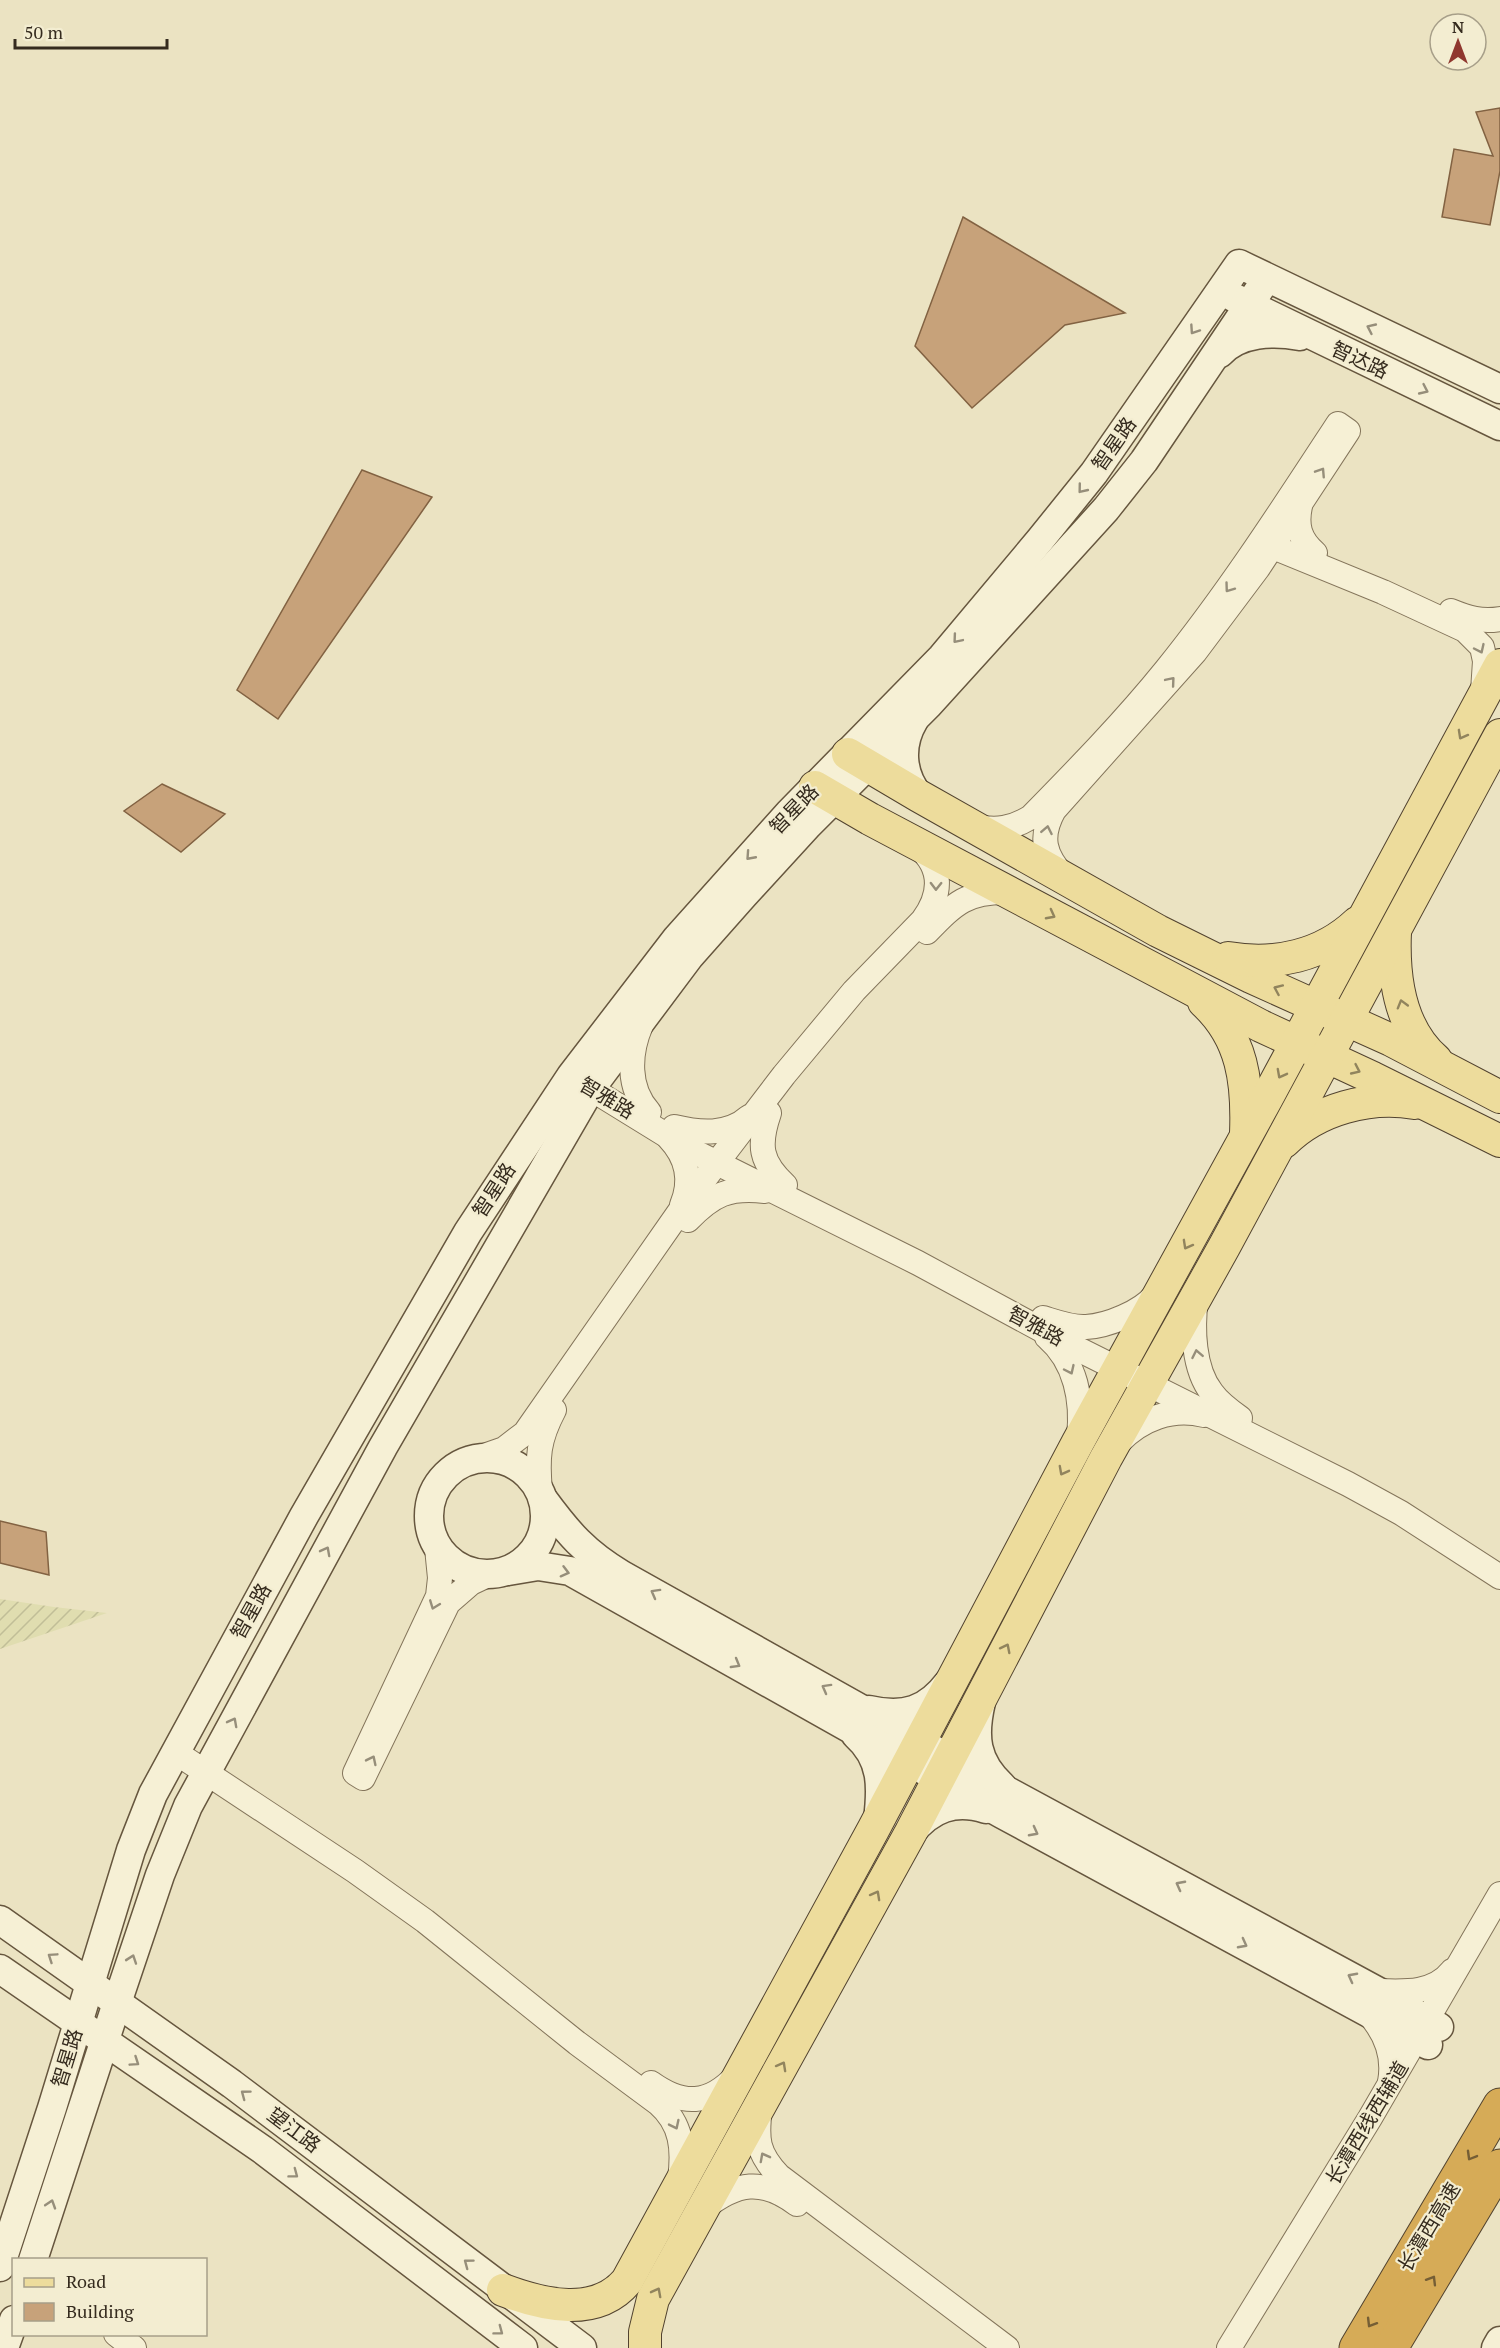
<svg xmlns="http://www.w3.org/2000/svg" width="1500" height="2348" viewBox="0 0 1500 2348" font-family="'PT Serif','Noto Sans SC',serif">
  <style>
    .farmland { fill: url(#farmland-furrows) }
    .building { fill: #c7a27a; stroke: #826242; stroke-width: 1.5 }
    .lines { fill: none; stroke-linecap: round; stroke-linejoin: round }
    .tertiary-casing { stroke: #84755b; stroke-width: 26 }
    .secondary-casing { stroke: #66563e; stroke-width: 31 }
    .primary-casing { stroke: #52432f; stroke-width: 34 }
    .motorway-casing { stroke: #52432f; stroke-width: 35 }
    .tertiary { stroke: #f6f0d5; stroke-width: 24 }
    .secondary { stroke: #f6f0d5; stroke-width: 28 }
    .primary { stroke: #eddc9c; stroke-width: 32 }
    .motorway { stroke: #d6ab57; stroke-width: 33 }
    .oneway { stroke: #968e7a }
    .oneway2 { stroke: #91845d }
    .oneway3 { stroke: #755e35 }
    .labels { text-anchor: middle; stroke-width: 4.5; stroke-linejoin: round; paint-order: stroke }
    .street-label { font-size: 20px; fill: #352b1e; stroke: #f3edd1 }
  </style>
  <defs>
    <pattern id="farmland-furrows" width="10" height="10" patternUnits="userSpaceOnUse" patternTransform="scale(1.5)"><rect width="10" height="10" fill="#e0ddb0"/><path d="M-1 1l2-2M0 10L10 0M9 11l2-2" fill="none" stroke="#c1be97"/></pattern>
  </defs>
  <rect width="100%" height="100%" fill="#ebe3c2"/>
  <path class="farmland" d="M 0,1599 L 54,1607 L 107,1613 L 0,1649 Z"/>
  <g class="building">
    <path d="M 1500,108 L 1500,171 L 1490,225 L 1442,217 L 1454,149 L 1493,156 L 1476,112 Z"/>
    <path d="M 963,217 L 1125,313 L 1065,325 L 972,408 L 915,346 Z"/>
    <path d="M 362,470 L 432,497 L 278,719 L 237,690 Z"/>
    <path d="M 162,784 L 225,814 L 181,852 L 124,811 Z"/>
    <path d="M 0,1521 L 46,1532 L 49,1575 L 0,1563 Z"/>
  </g>
  <g class="lines">
    <g class="tertiary-casing">
      <g id="tertiary">
        <path d="M 1300,506 C 1296,525 1299,539 1315,553"/>
        <path d="M 1261,542 L 1383,592 L 1465,630 L 1482,647 L 1485,661 L 1483,691"/>
        <path d="M 1451,611 C 1468,618 1481,622 1500,619"/>
        <path d="M 975,826 C 996,832 1013,828 1031,817 C 1077,770 1124,722 1166,670 C 1229,592 1283,508 1338,424 L 1348,431 L 1258,568 L 1195,652 L 1054,810 C 1039,837 1044,855 1064,877"/>
        <path d="M 927,932 C 955,903 967,891 1009,892"/>
        <path d="M 641,1025 C 629,1053 627,1088 649,1112"/>
        <path d="M 575,1079 L 687,1148 L 918,1263 L 1064,1342 L 1348,1484 L 1401,1513 L 1500,1577"/>
        <path d="M 769,1113 C 758,1145 760,1162 785,1185"/>
        <path d="M 674,1127 C 699,1133 728,1136 749,1117"/>
        <path d="M 669,1138 C 687,1157 692,1181 682,1205"/>
        <path d="M 688,1220 C 713,1194 729,1187 765,1191"/>
        <path d="M 1196,1299 C 1192,1328 1193,1369 1212,1393 C 1219,1403 1230,1411 1240,1418"/>
        <path d="M 1043,1318 C 1056,1322 1072,1328 1086,1327 C 1107,1326 1142,1312 1155,1295"/>
        <path d="M 1047,1337 C 1076,1362 1083,1401 1079,1437"/>
        <path d="M 1119,1442 C 1141,1419 1172,1407 1204,1415"/>
        <path d="M 478,1458 L 504,1449 L 525,1433 L 680,1211 L 784,1075 L 854,991 L 923,920 C 942,894 943,867 917,846"/>
        <path d="M 540,1491 C 537,1458 538,1440 554,1410"/>
        <path d="M 437,1548 L 440,1578 L 438,1596 L 355,1773 L 363,1778 L 448,1603 L 471,1583 L 488,1575"/>
        <path d="M 175,1752 L 355,1871 L 425,1921 L 577,2043 L 658,2103 C 682,2124 684,2149 680,2179"/>
        <path d="M 1378,1991 C 1404,1992 1434,1994 1452,1971"/>
        <path d="M 1368,2013 C 1386,2033 1395,2055 1390,2082"/>
        <path d="M 651,2083 C 683,2106 709,2105 736,2076"/>
        <path d="M 760,2108 C 756,2139 757,2153 779,2176 L 1007,2348"/>
        <path d="M 704,2208 C 737,2182 762,2178 797,2204"/>
        <path d="M 116,2334 L 134,2348"/>
        <path d="M 1229,2348 L 1370,2118 L 1500,1894"/>
      </g>
    </g>
    <g class="secondary-casing">
      <g id="secondary">
        <path d="M 1233,297 L 1500,426"/>
        <path d="M 1220,353 C 1240,332 1273,331 1300,336"/>
        <path d="M 914,720 C 899,745 901,774 919,796"/>
        <circle cx="487" cy="1516" r="58"/>
        <path d="M 543,1499 C 568,1533 585,1553 622,1575 L 1011,1793 L 1388,1997 L 1439,2027"/>
        <path d="M 508,1571 L 538,1566 L 570,1571 L 1002,1814 L 1428,2045"/>
        <path d="M 981,1702 C 973,1736 975,1761 1002,1786"/>
        <path d="M 869,1710 C 904,1718 927,1711 949,1682"/>
        <path d="M 856,1735 C 883,1759 882,1787 878,1820"/>
        <path d="M 911,1833 C 931,1808 955,1799 986,1809"/>
        <path d="M 0,1920 L 232,2084 L 582,2348"/>
        <path d="M 0,1969 L 263,2150 L 523,2348"/>
        <path d="M 33,2260 L 117,2003 L 160,1875 L 188,1806 L 383,1447 L 591,1088 L 689,957 L 743,896 L 808,825 L 928,705 L 1106,509 L 1144,461 L 1267,278"/>
        <path d="M 0,2267 L 52,2108 L 131,1850 L 153,1794 L 304,1516 L 468,1232 L 571,1076 L 677,938 L 789,813 L 942,657 L 1040,540 L 1094,473 L 1239,264 L 1500,389"/>
        <path d="M 4,2348 L 14,2320"/>
        <path d="M 1496,2348 L 1500,2341"/>
      </g>
    </g>
    <g class="primary-casing">
      <g id="primary">
        <path d="M 848,754 L 919,796 L 1158,931 L 1251,977 L 1391,1040 L 1500,1097"/>
        <path d="M 815,787 L 870,819 L 1261,1026 L 1373,1078 L 1500,1141"/>
        <path d="M 1395,932 C 1393,977 1400,1029 1436,1060"/>
        <path d="M 1228,958 C 1275,966 1322,956 1357,923"/>
        <path d="M 1204,1002 C 1243,1038 1248,1083 1246,1134"/>
        <path d="M 1284,1142 C 1317,1109 1370,1095 1415,1103"/>
        <path d="M 503,2290 C 543,2305 596,2318 627,2281 L 873,1830 L 1078,1442 L 1267,1098 L 1500,665"/>
        <path d="M 645,2348 L 645,2332 L 653,2299 L 911,1832 L 1106,1458 L 1224,1247 L 1500,735"/>
      </g>
    </g>
    <g class="motorway-casing">
      <g id="motorway">
        <path d="M 1356,2348 L 1500,2105"/>
        <path d="M 1391,2348 L 1500,2166"/>
      </g>
    </g>
    <use href="#tertiary" class="tertiary"/>
    <use href="#secondary" class="secondary"/>
    <use href="#primary" class="primary"/>
    <use href="#motorway" class="motorway"/>
  </g>
  <defs><path id="oneway-chevron" d="M-2-3.5L2.5 0L-2 3.5" fill="none" stroke-width="1.6" stroke-linecap="round" stroke-linejoin="round" transform="scale(1.5)"/></defs>
  <g class="oneway">
    <use href="#oneway-chevron" transform="translate(1371 328) rotate(-155)"/>
    <use href="#oneway-chevron" transform="translate(1194 330) rotate(124)"/>
    <use href="#oneway-chevron" transform="translate(1424 390) rotate(25)"/>
    <use href="#oneway-chevron" transform="translate(1321 472) rotate(-57)"/>
    <use href="#oneway-chevron" transform="translate(1082 489) rotate(129)"/>
    <use href="#oneway-chevron" transform="translate(1229 588) rotate(126)"/>
    <use href="#oneway-chevron" transform="translate(957 639) rotate(130)"/>
    <use href="#oneway-chevron" transform="translate(1480 649) rotate(65)"/>
    <use href="#oneway-chevron" transform="translate(1171 681) rotate(-50)"/>
    <use href="#oneway-chevron" transform="translate(1047 830) rotate(-79)"/>
    <use href="#oneway-chevron" transform="translate(750 856) rotate(132)"/>
    <use href="#oneway-chevron" transform="translate(936 886) rotate(91)"/>
    <use href="#oneway-chevron" transform="translate(1197 1354) rotate(-101)"/>
    <use href="#oneway-chevron" transform="translate(1070 1370) rotate(65)"/>
    <use href="#oneway-chevron" transform="translate(326 1551) rotate(-62)"/>
    <use href="#oneway-chevron" transform="translate(565 1572) rotate(15)"/>
    <use href="#oneway-chevron" transform="translate(655 1593) rotate(-151)"/>
    <use href="#oneway-chevron" transform="translate(434 1605) rotate(111)"/>
    <use href="#oneway-chevron" transform="translate(736 1664) rotate(30)"/>
    <use href="#oneway-chevron" transform="translate(826 1688) rotate(-151)"/>
    <use href="#oneway-chevron" transform="translate(233 1722) rotate(-62)"/>
    <use href="#oneway-chevron" transform="translate(372 1760) rotate(-64)"/>
    <use href="#oneway-chevron" transform="translate(1034 1832) rotate(28)"/>
    <use href="#oneway-chevron" transform="translate(1180 1885) rotate(-152)"/>
    <use href="#oneway-chevron" transform="translate(1243 1944) rotate(28)"/>
    <use href="#oneway-chevron" transform="translate(52 1957) rotate(-146)"/>
    <use href="#oneway-chevron" transform="translate(132 1959) rotate(-71)"/>
    <use href="#oneway-chevron" transform="translate(1352 1977) rotate(-152)"/>
    <use href="#oneway-chevron" transform="translate(135 2062) rotate(34)"/>
    <use href="#oneway-chevron" transform="translate(245 2094) rotate(-143)"/>
    <use href="#oneway-chevron" transform="translate(675 2125) rotate(64)"/>
    <use href="#oneway-chevron" transform="translate(764 2157) rotate(-118)"/>
    <use href="#oneway-chevron" transform="translate(294 2174) rotate(37)"/>
    <use href="#oneway-chevron" transform="translate(51 2204) rotate(-72)"/>
    <use href="#oneway-chevron" transform="translate(468 2263) rotate(-143)"/>
    <use href="#oneway-chevron" transform="translate(499 2331) rotate(37)"/>
  </g>
  <g class="oneway2">
    <use href="#oneway-chevron" transform="translate(1462 735) rotate(119)"/>
    <use href="#oneway-chevron" transform="translate(1051 915) rotate(28)"/>
    <use href="#oneway-chevron" transform="translate(1278 989) rotate(-156)"/>
    <use href="#oneway-chevron" transform="translate(1402 1004) rotate(-106)"/>
    <use href="#oneway-chevron" transform="translate(1356 1070) rotate(25)"/>
    <use href="#oneway-chevron" transform="translate(1281 1074) rotate(118)"/>
    <use href="#oneway-chevron" transform="translate(1187 1245) rotate(119)"/>
    <use href="#oneway-chevron" transform="translate(1063 1471) rotate(118)"/>
    <use href="#oneway-chevron" transform="translate(1006 1648) rotate(-63)"/>
    <use href="#oneway-chevron" transform="translate(876 1895) rotate(-61)"/>
    <use href="#oneway-chevron" transform="translate(782 2066) rotate(-61)"/>
    <use href="#oneway-chevron" transform="translate(657 2292) rotate(-62)"/>
  </g>
  <g class="oneway3">
    <use href="#oneway-chevron" transform="translate(1471 2156) rotate(120)"/>
    <use href="#oneway-chevron" transform="translate(1432 2280) rotate(-59)"/>
    <use href="#oneway-chevron" transform="translate(1371 2323) rotate(121)"/>
  </g>
  <g class="labels">
    <g class="street-label">
      <text transform="translate(1360 360) rotate(25)" y="7">智达路</text>
      <text transform="translate(1114 444) rotate(-55)" y="7">智星路</text>
      <text transform="translate(794 809) rotate(-46)" y="7">智星路</text>
      <text transform="translate(607 1098) rotate(31)" y="7">智雅路</text>
      <text transform="translate(494 1190) rotate(-57)" y="7">智星路</text>
      <text transform="translate(1036 1326) rotate(28)" y="7">智雅路</text>
      <text transform="translate(251 1611) rotate(-61)" y="7">智星路</text>
      <text transform="translate(67 2058) rotate(-73)" y="7">智星路</text>
      <text transform="translate(1367 2123) rotate(-59)" y="7">长潭西线西辅道</text>
      <text transform="translate(294 2130) rotate(37)" y="7">望江路</text>
      <text transform="translate(1429 2227) rotate(-59)" y="7">长潭西高速</text>
    </g>
  </g>
  <rect x="12" y="2258" width="195" height="78" fill="#f3edd1" stroke="#a79f89" stroke-width="1.5"/>
  <rect x="24" y="2278" width="30" height="9" fill="#eddc9c" stroke="#a79f89" stroke-width="1.5"/>
  <text x="66" y="2288" font-size="18" fill="#352b1e">Road</text>
  <rect x="24" y="2303" width="30" height="18" fill="#c7a27a" stroke="#a79f89" stroke-width="1.5"/>
  <text x="66" y="2318" font-size="18" fill="#352b1e">Building</text>
  <g transform="translate(1458 42)"><circle r="28" fill="#f3edd1" stroke="#a79f89" stroke-width="1.5"/>
  <path d="M0-4.5L10 22L0 15L-10 22Z" fill="#8f372e"/>
  <text y="-9" font-size="16" font-weight="bold" text-anchor="middle" fill="#352b1e">N</text>
  </g>
  <path d="M15 39v9h152v-9" fill="none" stroke="#352b1e" stroke-width="3"/>
  <text x="24" y="39" font-size="18" fill="#352b1e" stroke="#f3edd1" stroke-width="4.5" paint-order="stroke">50 m</text>
</svg>
